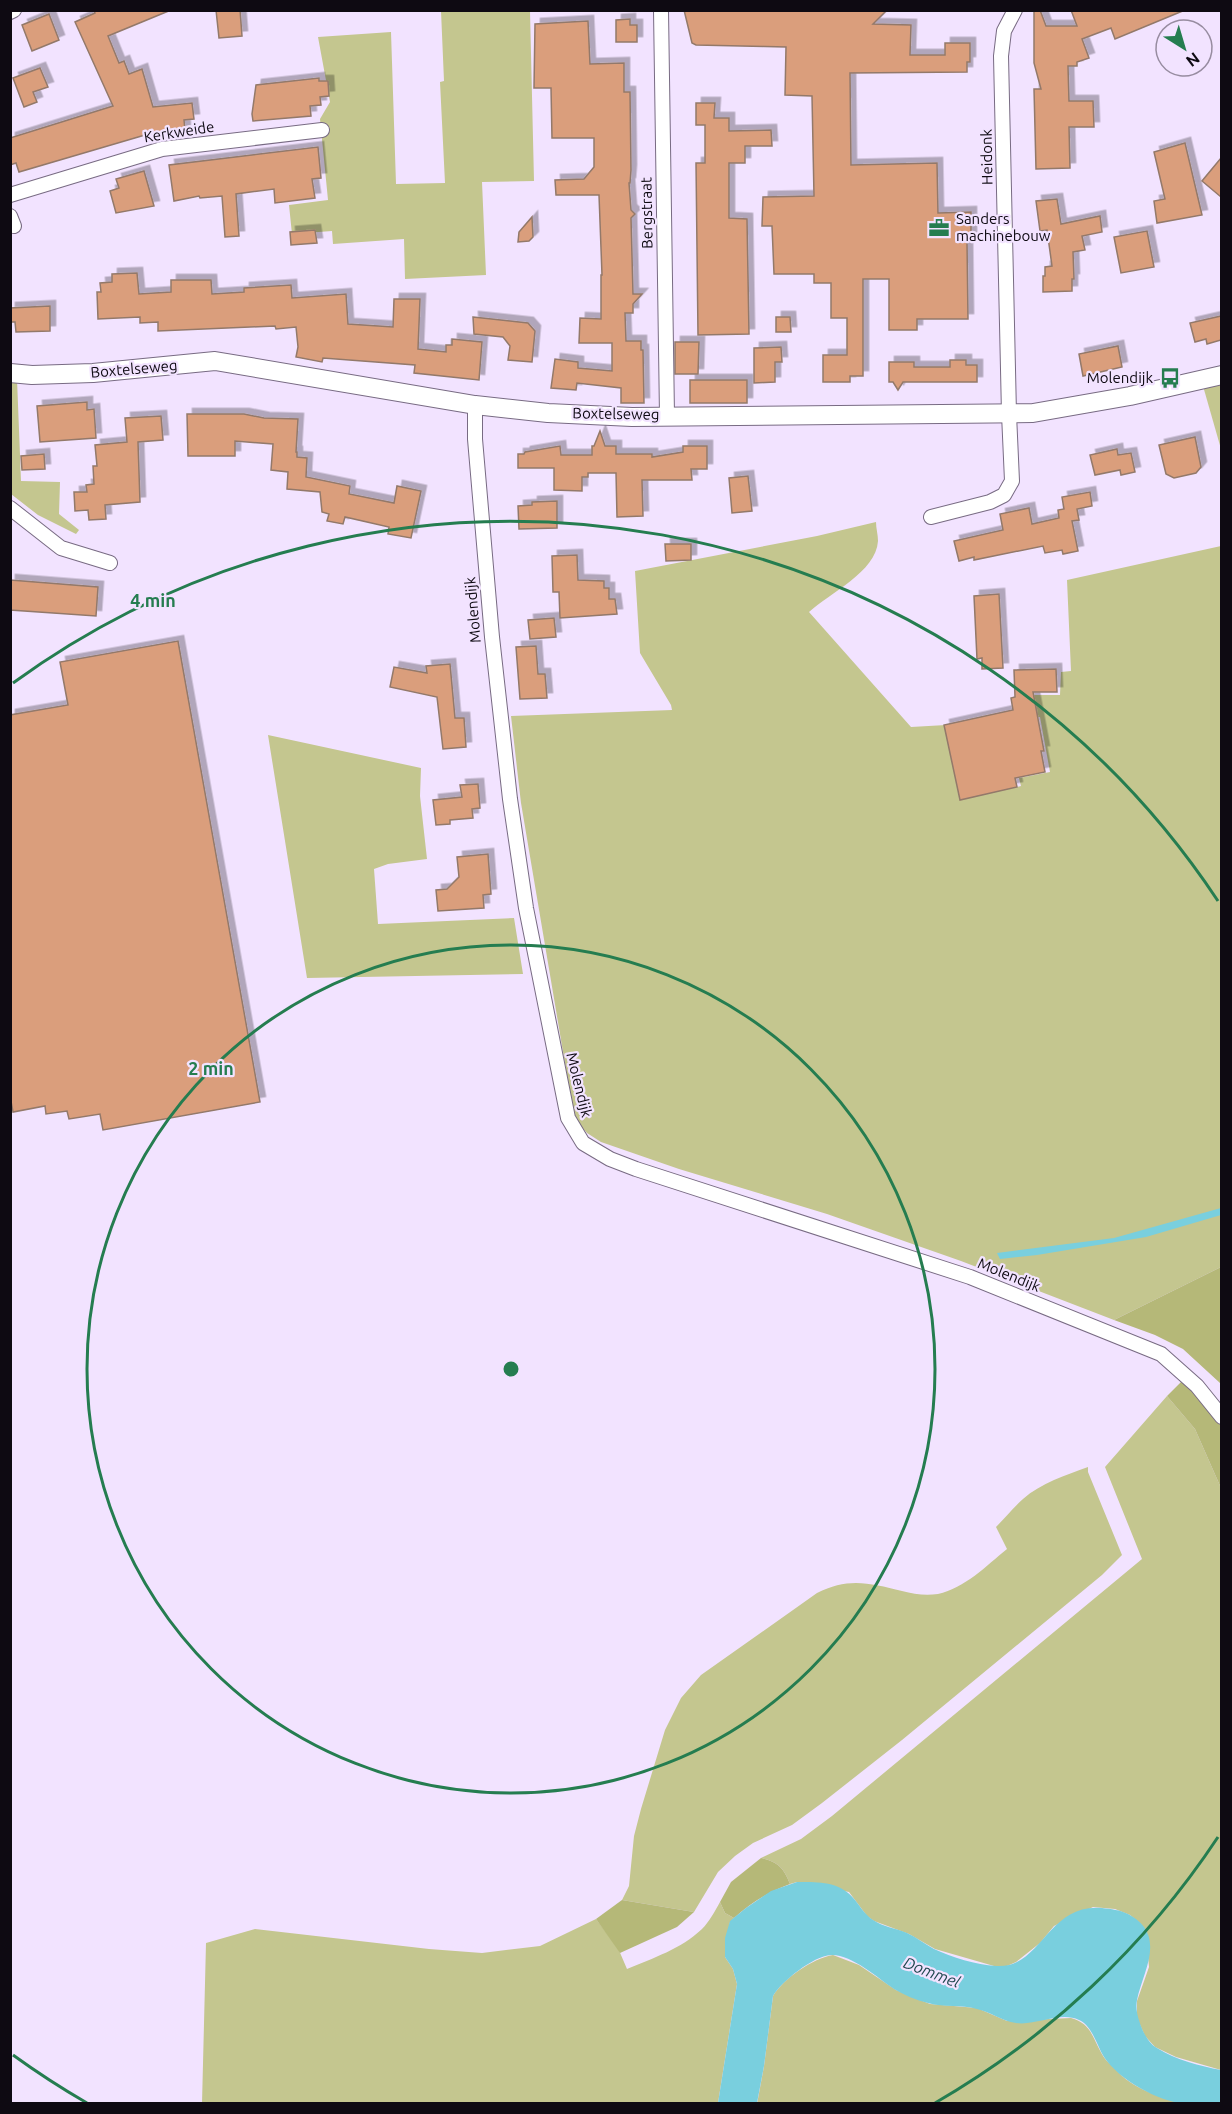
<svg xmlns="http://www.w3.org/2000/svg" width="1232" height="2114" viewBox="0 0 1232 2114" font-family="Ubuntu,sans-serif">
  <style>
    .green { fill: #c4c68f }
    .forest { fill: #b5b878 }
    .water { fill: #79cfde }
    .building { fill: #da9e7c; stroke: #93796a; stroke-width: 1.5; filter: url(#shadow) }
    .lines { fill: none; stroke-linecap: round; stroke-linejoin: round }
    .minor-casing { stroke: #786b83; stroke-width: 16 }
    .tertiary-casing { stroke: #786b83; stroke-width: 20 }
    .minor { stroke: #fff; stroke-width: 14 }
    .tertiary { stroke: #fff; stroke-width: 18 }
    .ring { fill: none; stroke: #257d50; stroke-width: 3 }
    .labels { text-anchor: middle; stroke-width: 4.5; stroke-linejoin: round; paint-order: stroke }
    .street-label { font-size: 15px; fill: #0e0a12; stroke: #f2e3ff }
    .poi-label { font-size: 15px; fill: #0e0a12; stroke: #f2e3ff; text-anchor: start }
    .water-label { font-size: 16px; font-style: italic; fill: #1f474e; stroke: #f2e3ff }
    .centre { fill: #257d50; stroke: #f2e3ff; stroke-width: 3 }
    .ring-label { font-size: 18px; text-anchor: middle; font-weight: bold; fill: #257d50; stroke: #f2e3ff; stroke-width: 4.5; stroke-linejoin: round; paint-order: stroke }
  </style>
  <defs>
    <filter id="shadow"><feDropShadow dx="5.5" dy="-5.5" stdDeviation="0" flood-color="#0004"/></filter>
  </defs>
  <rect width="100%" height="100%" fill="#f2e3ff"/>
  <g class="green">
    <path d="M 441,11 L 530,11 L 534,181 L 482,182 L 486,275 L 405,279 L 404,239 L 333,244 L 332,231 L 292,234 L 289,205 L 328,200 L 320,119 L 330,102 L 318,37 L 391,32 L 396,184 L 445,183 L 440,82 L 444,81 Z"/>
    <path d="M 10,379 L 17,379 L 21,481 L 60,482 L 59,514 L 79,530 L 76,534 L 38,515 L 11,494 Z"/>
    <path d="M 1221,381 L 1221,449 L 1203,386 Z"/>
    <path d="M 876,522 C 876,528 878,535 878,541 C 876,572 830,593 809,612 L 911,727 L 946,725 L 1008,789 L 1021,786 L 1019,778 L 1050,772 L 1040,717 L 1031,718 L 1032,695 L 1060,695 L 1061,672 L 1071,671 L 1067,580 L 1221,546 L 1221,1267 L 1114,1320 L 961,1261 L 827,1214 L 679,1169 L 601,1142 L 587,1133 L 579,1124 L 573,1111 L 521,803 L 511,716 L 672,710 L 671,705 L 640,653 L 635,571 L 817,536 Z"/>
    <path d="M 268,735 L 421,768 L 420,796 L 427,859 L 388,864 L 374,869 L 378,924 L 514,918 L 523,974 L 307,978 Z"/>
    <path d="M 1167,1396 L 1195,1429 L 1221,1488 L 1221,2070 L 1176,2057 L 1155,2047 L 1145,2036 L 1137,2018 L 1137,2001 L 1149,1967 L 1146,1933 L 1141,1924 L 1130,1915 L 1115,1909 L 1093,1907 L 1054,1926 L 1040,1943 L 1016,1962 L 1007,1966 L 994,1966 L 935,1949 L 909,1934 L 874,1921 L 867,1916 L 849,1892 L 797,1882 L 790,1884 C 784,1868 778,1862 761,1858 L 801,1839 L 832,1816 L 1142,1559 L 1105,1467 Z"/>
    <path d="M 1088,1467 L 1088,1472 L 1122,1555 L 1102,1575 L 902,1740 L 822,1803 L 792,1825 L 753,1843 L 735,1856 L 718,1872 L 694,1912 L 622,1900 L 629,1886 L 634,1836 L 641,1809 L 665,1730 L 681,1698 L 701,1675 L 817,1593 C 848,1577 870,1583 902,1591 C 914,1594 925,1596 938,1594 C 965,1588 986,1566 1007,1549 L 996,1527 C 1005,1518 1013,1508 1023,1499 C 1041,1483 1066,1475 1088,1467 Z"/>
    <path d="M 720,1902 L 725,1913 L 734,1918 L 730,1922 L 725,1957 L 733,1969 L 737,1984 L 718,2103 L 202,2104 L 206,1943 L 255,1929 L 429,1949 L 482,1953 L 540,1946 L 596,1919 L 618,1948 L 627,1969 C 653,1958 681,1949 702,1929 C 709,1922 715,1911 720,1902 Z"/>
    <path d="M 833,1955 L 859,1965 L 896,1990 L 930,2004 L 977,2008 L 1007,2021 L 1071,2018 C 1094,2024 1093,2043 1106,2060 C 1110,2064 1115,2069 1119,2073 C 1137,2091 1160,2096 1183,2103 L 757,2104 L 764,2066 L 773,1996 C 783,1979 813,1958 833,1955 Z"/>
  </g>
  <g class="forest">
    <path d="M 1221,1267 L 1221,1382 L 1220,1383 L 1183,1349 L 1155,1335 L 1114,1320 Z"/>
    <path d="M 1182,1381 L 1210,1408 L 1221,1423 L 1221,1488 L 1195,1429 L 1167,1396 Z"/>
    <path d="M 761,1858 C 778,1862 784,1868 790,1884 C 768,1892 751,1903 734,1918 L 725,1913 L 720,1902 L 731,1882 Z"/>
    <path d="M 622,1900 L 694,1912 L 677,1927 L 620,1953 L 596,1919 Z"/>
  </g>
  <g class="water">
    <path d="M 1221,1208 L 1221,1215 L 1146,1237 L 1037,1255 L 1000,1259 L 997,1253 L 1114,1238 Z"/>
    <path d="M 797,1882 C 819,1882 840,1881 855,1900 C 860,1906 865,1915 873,1920 C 883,1927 895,1928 907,1933 C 916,1937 925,1944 934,1949 C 952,1957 976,1965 996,1966 C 1042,1969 1047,1903 1102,1908 C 1111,1909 1120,1910 1128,1914 C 1168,1935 1143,1971 1137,2000 C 1135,2011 1139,2021 1143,2031 C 1146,2037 1151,2045 1157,2048 C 1176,2060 1200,2066 1221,2070 L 1221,2103 C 1210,2104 1197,2105 1185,2104 C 1158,2101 1119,2080 1104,2057 C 1097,2046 1092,2025 1079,2020 C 1060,2011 1036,2026 1016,2023 C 1002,2021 991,2012 977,2009 C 961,2004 944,2008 928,2003 C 916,2000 904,1995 894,1989 C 878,1978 851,1954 831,1955 C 813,1956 781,1982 773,1996 L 764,2066 L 757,2103 L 718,2103 L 737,1984 L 733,1969 L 725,1957 L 725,1938 L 730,1921 L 746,1908 L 771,1891 Z"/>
  </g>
  <g class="building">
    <path d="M 94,10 L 171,10 L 108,36 L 119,63 L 124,61 L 129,74 L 142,69 L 153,107 L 192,103 L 194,119 L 184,120 L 185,130 L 145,135 L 19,172 L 16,163 L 10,165 L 10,138 L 113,106 L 75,22 L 95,13 Z"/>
    <path d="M 216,10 L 240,10 L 242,36 L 219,38 Z"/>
    <path d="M 684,10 L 887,10 L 873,24 L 911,25 L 910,55 L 945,55 L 945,43 L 970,43 L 970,62 L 967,62 L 967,72 L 850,73 L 851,165 L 937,163 L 938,213 L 971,212 L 971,242 L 967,242 L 968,319 L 917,319 L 917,330 L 889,330 L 889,279 L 863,279 L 863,376 L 850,376 L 850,382 L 823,382 L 823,355 L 847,355 L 847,318 L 831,318 L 831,283 L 814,283 L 814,274 L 774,274 L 772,226 L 762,226 L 763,197 L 814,196 L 812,96 L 785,95 L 786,47 L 696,45 L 692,43 Z"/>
    <path d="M 1034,10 L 1040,10 L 1046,26 L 1077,26 L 1071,10 L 1185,10 L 1115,39 L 1111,28 L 1082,39 L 1089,58 L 1077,62 L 1077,66 L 1068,66 L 1069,101 L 1093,101 L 1094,127 L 1069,127 L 1070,168 L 1036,169 L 1034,89 L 1041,89 L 1034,63 Z"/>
    <path d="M 49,14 L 59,40 L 32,51 L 22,25 Z"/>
    <path d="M 630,19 L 630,25 L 637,25 L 637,42 L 616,42 L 616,20 Z"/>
    <path d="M 588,21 L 590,64 L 624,63 L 624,92 L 630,92 L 631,170 L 630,183 L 629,183 L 631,210 L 635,214 L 631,218 L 633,294 L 642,294 L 633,304 L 633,313 L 625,313 L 626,341 L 641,341 L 641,350 L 643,350 L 644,403 L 621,403 L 621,388 L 577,383 L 576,390 L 551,388 L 555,359 L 578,362 L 578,368 L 612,371 L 612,343 L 579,343 L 580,318 L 601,319 L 601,275 L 602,275 L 599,195 L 556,195 L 555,180 L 584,179 L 594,167 L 594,138 L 552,138 L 551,88 L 534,88 L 535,24 Z"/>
    <path d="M 40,68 L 48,87 L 33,92 L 37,102 L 24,107 L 13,78 Z"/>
    <path d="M 319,78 L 319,81 L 328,81 L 329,96 L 320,97 L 321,105 L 310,106 L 311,116 L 253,121 L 252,114 L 256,85 Z"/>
    <path d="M 696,103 L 715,103 L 714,118 L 729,118 L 729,131 L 771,130 L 772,146 L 745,146 L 745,163 L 729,163 L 729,218 L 747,219 L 749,334 L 698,335 L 696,163 L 705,163 L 705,125 L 696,125 Z"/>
    <path d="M 1185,143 L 1202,215 L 1157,223 L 1154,201 L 1165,199 L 1154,152 Z"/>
    <path d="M 318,147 L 321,178 L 312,179 L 315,198 L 275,203 L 274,189 L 236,194 L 239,236 L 225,237 L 222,196 L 200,198 L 199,196 L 174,201 L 169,165 Z"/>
    <path d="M 1221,158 L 1221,197 L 1202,181 Z"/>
    <path d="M 144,171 L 154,206 L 116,213 L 110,191 L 119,188 L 116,179 Z"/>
    <path d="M 1057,199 L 1061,224 L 1100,216 L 1102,232 L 1082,236 L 1085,250 L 1073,252 L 1074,279 L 1072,279 L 1072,291 L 1043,292 L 1043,276 L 1045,276 L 1045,267 L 1052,266 L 1047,230 L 1040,231 L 1036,201 Z"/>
    <path d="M 532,217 L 533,237 L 529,241 L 518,242 L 519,232 Z"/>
    <path d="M 315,230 L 317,243 L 291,245 L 290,232 Z"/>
    <path d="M 1147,231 L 1154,267 L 1121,273 L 1114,237 Z"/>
    <path d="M 137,273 L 139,294 L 171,292 L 171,280 L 211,280 L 212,294 L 244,292 L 244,288 L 291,285 L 292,298 L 346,294 L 348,324 L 393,327 L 394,299 L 420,299 L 418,349 L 446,352 L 446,345 L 452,345 L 452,339 L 482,342 L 479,380 L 414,373 L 415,365 L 323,358 L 322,362 L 296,357 L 298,347 L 296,327 L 276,329 L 275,326 L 158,331 L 158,322 L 140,323 L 140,317 L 98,319 L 97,292 L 101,292 L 100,283 L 112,282 L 112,274 Z"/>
    <path d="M 50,306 L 50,331 L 16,332 L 15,322 L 10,322 L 10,308 Z"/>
    <path d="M 1221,316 L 1221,340 L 1207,344 L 1206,339 L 1195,342 L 1190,323 Z"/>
    <path d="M 473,317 L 528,323 L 535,331 L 532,362 L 508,360 L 510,346 L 503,337 L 474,334 Z"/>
    <path d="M 776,317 L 790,317 L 791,332 L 776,332 Z"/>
    <path d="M 675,342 L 699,342 L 698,374 L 675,374 Z"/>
    <path d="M 1118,346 L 1122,367 L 1083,376 L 1079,354 Z"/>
    <path d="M 781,347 L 782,362 L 775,362 L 775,382 L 754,383 L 754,348 Z"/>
    <path d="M 950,360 L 966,360 L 966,365 L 977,365 L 977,382 L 903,382 L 898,390 L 893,382 L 889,382 L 889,362 L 914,362 L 914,367 L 950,367 Z"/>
    <rect x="690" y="380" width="57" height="23"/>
    <path d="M 87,402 L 87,410 L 94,409 L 96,438 L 40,442 L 37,406 Z"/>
    <path d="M 187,414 L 244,414 L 264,418 L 298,419 L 296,452 L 297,452 L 297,457 L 307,458 L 306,477 L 350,486 L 349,494 L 394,503 L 397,486 L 421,491 L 411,538 L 388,534 L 389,527 L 345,517 L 343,524 L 327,521 L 329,514 L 322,512 L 320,492 L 287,489 L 288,472 L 271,470 L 273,444 L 235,441 L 235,456 L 188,456 Z"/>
    <path d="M 161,416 L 163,440 L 138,442 L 140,502 L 105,505 L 106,519 L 89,520 L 88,510 L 75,511 L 74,492 L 87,492 L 86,485 L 94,484 L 93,466 L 97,466 L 95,445 L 127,442 L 125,418 Z"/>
    <path d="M 600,431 L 605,446 L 616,446 L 616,454 L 652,454 L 652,457 L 683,452 L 683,446 L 707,446 L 707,469 L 691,469 L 692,480 L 642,480 L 643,516 L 617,517 L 616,473 L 588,473 L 588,477 L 582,477 L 582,491 L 554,490 L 554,468 L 518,468 L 518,454 L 524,454 L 525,452 L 560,446 L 561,455 L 592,455 L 592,446 L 594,446 Z"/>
    <path d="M 1195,437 L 1201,467 L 1196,473 L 1174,478 L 1166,474 L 1159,445 Z"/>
    <path d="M 1117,449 L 1118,455 L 1131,453 L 1135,472 L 1121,475 L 1120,470 L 1095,475 L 1090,455 Z"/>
    <path d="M 44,454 L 45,469 L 22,470 L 21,456 Z"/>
    <path d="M 748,476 L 752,511 L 732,513 L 729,478 Z"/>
    <path d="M 1090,492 L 1092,506 L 1077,509 L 1079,520 L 1072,521 L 1078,551 L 1063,554 L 1062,550 L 1045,553 L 1043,546 L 974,560 L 974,557 L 959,561 L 954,541 L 1003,530 L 1000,514 L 1029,508 L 1032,524 L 1059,518 L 1058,510 L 1064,509 L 1062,497 Z"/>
    <path d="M 557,501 L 557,528 L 519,529 L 518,506 L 532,505 L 532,502 Z"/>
    <path d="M 665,544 L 691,544 L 691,560 L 666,561 Z"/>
    <path d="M 577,555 L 578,580 L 604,581 L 604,588 L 609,588 L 609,599 L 615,599 L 617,614 L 560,618 L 559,592 L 553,592 L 552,556 Z"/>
    <path d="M 10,580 L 98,587 L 96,616 L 10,610 Z"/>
    <path d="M 999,594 L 1003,668 L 982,669 L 982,658 L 977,659 L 974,596 Z"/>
    <path d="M 554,618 L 556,637 L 530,639 L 528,620 Z"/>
    <path d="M 178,641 L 260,1102 L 103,1130 L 100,1114 L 69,1119 L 67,1111 L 46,1114 L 45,1106 L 13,1112 L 10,1096 L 10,715 L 68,705 L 60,662 Z"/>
    <path d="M 536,646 L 538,674 L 545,674 L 547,698 L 520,699 L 516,647 Z"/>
    <path d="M 450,664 L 455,718 L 464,718 L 466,747 L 443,749 L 437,697 L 390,687 L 394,667 L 427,673 L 426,666 Z"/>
    <path d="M 1056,669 L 1057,692 L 1033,692 L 1044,751 L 1041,751 L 1045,772 L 1015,778 L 1017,787 L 960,800 L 944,725 L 1013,710 L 1011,698 L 1015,697 L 1014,670 Z"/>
    <path d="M 478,784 L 480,808 L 472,809 L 473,818 L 450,820 L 450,824 L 436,825 L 433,800 L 462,797 L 460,785 Z"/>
    <path d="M 488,854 L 491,894 L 483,895 L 484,908 L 438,911 L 436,890 L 447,889 L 459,877 L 457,857 Z"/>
  </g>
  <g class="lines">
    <g class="minor-casing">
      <g id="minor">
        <path d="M 661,10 L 667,415"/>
        <path d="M 10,12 L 14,10"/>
        <path d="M 10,195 L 162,149 L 322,130"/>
        <path d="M 10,216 L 14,226"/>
        <path d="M 475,405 L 475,439 L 492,637 L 510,799 L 526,908 L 568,1118 L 583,1143 L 610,1159 L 636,1169 L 970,1277 L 1161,1354 L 1197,1386 L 1222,1417"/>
        <path d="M 10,508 L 61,548 L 110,563"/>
        <path d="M 931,517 L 990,502 L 1004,495 L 1012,481 L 1009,414 L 1001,56 L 1004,31 L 1015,10"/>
      </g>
    </g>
    <g class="tertiary-casing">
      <path id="tertiary" d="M 10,373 L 32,375 L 93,373 L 215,361 L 475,405 L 548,413 L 632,417 L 1033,413 L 1130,396 L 1222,375"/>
    </g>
    <use href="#minor" class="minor"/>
    <use href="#tertiary" class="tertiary"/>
  </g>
  <g class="ring">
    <circle cx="511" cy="1369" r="424"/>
    <path d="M1218 1837A848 848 0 0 1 935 2103M87 2103A848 848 0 0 1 13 2055M13 683A848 848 0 0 1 1218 901"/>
  </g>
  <defs>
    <g id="office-bare" transform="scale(1.62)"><path d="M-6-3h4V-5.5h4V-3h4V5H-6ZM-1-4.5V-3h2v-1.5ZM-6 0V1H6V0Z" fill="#257d50" stroke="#f2e3ff" stroke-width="2.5" paint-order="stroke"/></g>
    <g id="bus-bare" transform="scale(1.62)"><path d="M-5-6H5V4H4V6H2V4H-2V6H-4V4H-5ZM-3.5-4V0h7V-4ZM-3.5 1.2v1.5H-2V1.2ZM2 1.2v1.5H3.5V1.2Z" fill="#257d50" stroke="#f2e3ff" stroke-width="2.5" paint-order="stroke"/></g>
  </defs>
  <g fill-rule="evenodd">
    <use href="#office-bare" x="939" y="228"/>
    <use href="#bus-bare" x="1170" y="378"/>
  </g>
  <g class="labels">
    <g class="street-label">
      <text transform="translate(179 132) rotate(-9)" y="5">Kerkweide</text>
      <text transform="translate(987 157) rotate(-91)" y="5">Heidonk</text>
      <text transform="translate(647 213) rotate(-91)" y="5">Bergstraat</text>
      <text transform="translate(134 369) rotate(-5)" y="5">Boxtelseweg</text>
      <text transform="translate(616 414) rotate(1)" y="5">Boxtelseweg</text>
      <text transform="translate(473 610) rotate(-95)" y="5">Molendijk</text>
      <text transform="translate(579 1085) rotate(76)" y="5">Molendijk</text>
      <text transform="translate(1009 1275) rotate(22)" y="5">Molendijk</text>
    </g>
    <g class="poi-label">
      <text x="956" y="224">Sanders<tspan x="956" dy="17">machinebouw</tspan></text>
      <text x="1153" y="383" text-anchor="end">Molendijk</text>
    </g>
    <g class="water-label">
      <text transform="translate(932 1972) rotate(21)" y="6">Dommel</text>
    </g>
  </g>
  <circle cx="511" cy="1369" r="9" class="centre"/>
  <g class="ring-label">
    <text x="153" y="607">4 min</text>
    <text x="211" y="1075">2 min</text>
  </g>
  <rect width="1232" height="2114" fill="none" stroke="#0e0a12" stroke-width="24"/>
  <g transform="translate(1184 48) rotate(143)"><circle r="28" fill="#f2e3ff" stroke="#978ca0" stroke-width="1.5"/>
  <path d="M0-4.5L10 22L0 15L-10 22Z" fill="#257d50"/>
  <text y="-9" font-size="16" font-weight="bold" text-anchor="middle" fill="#0e0a12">N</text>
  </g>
</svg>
